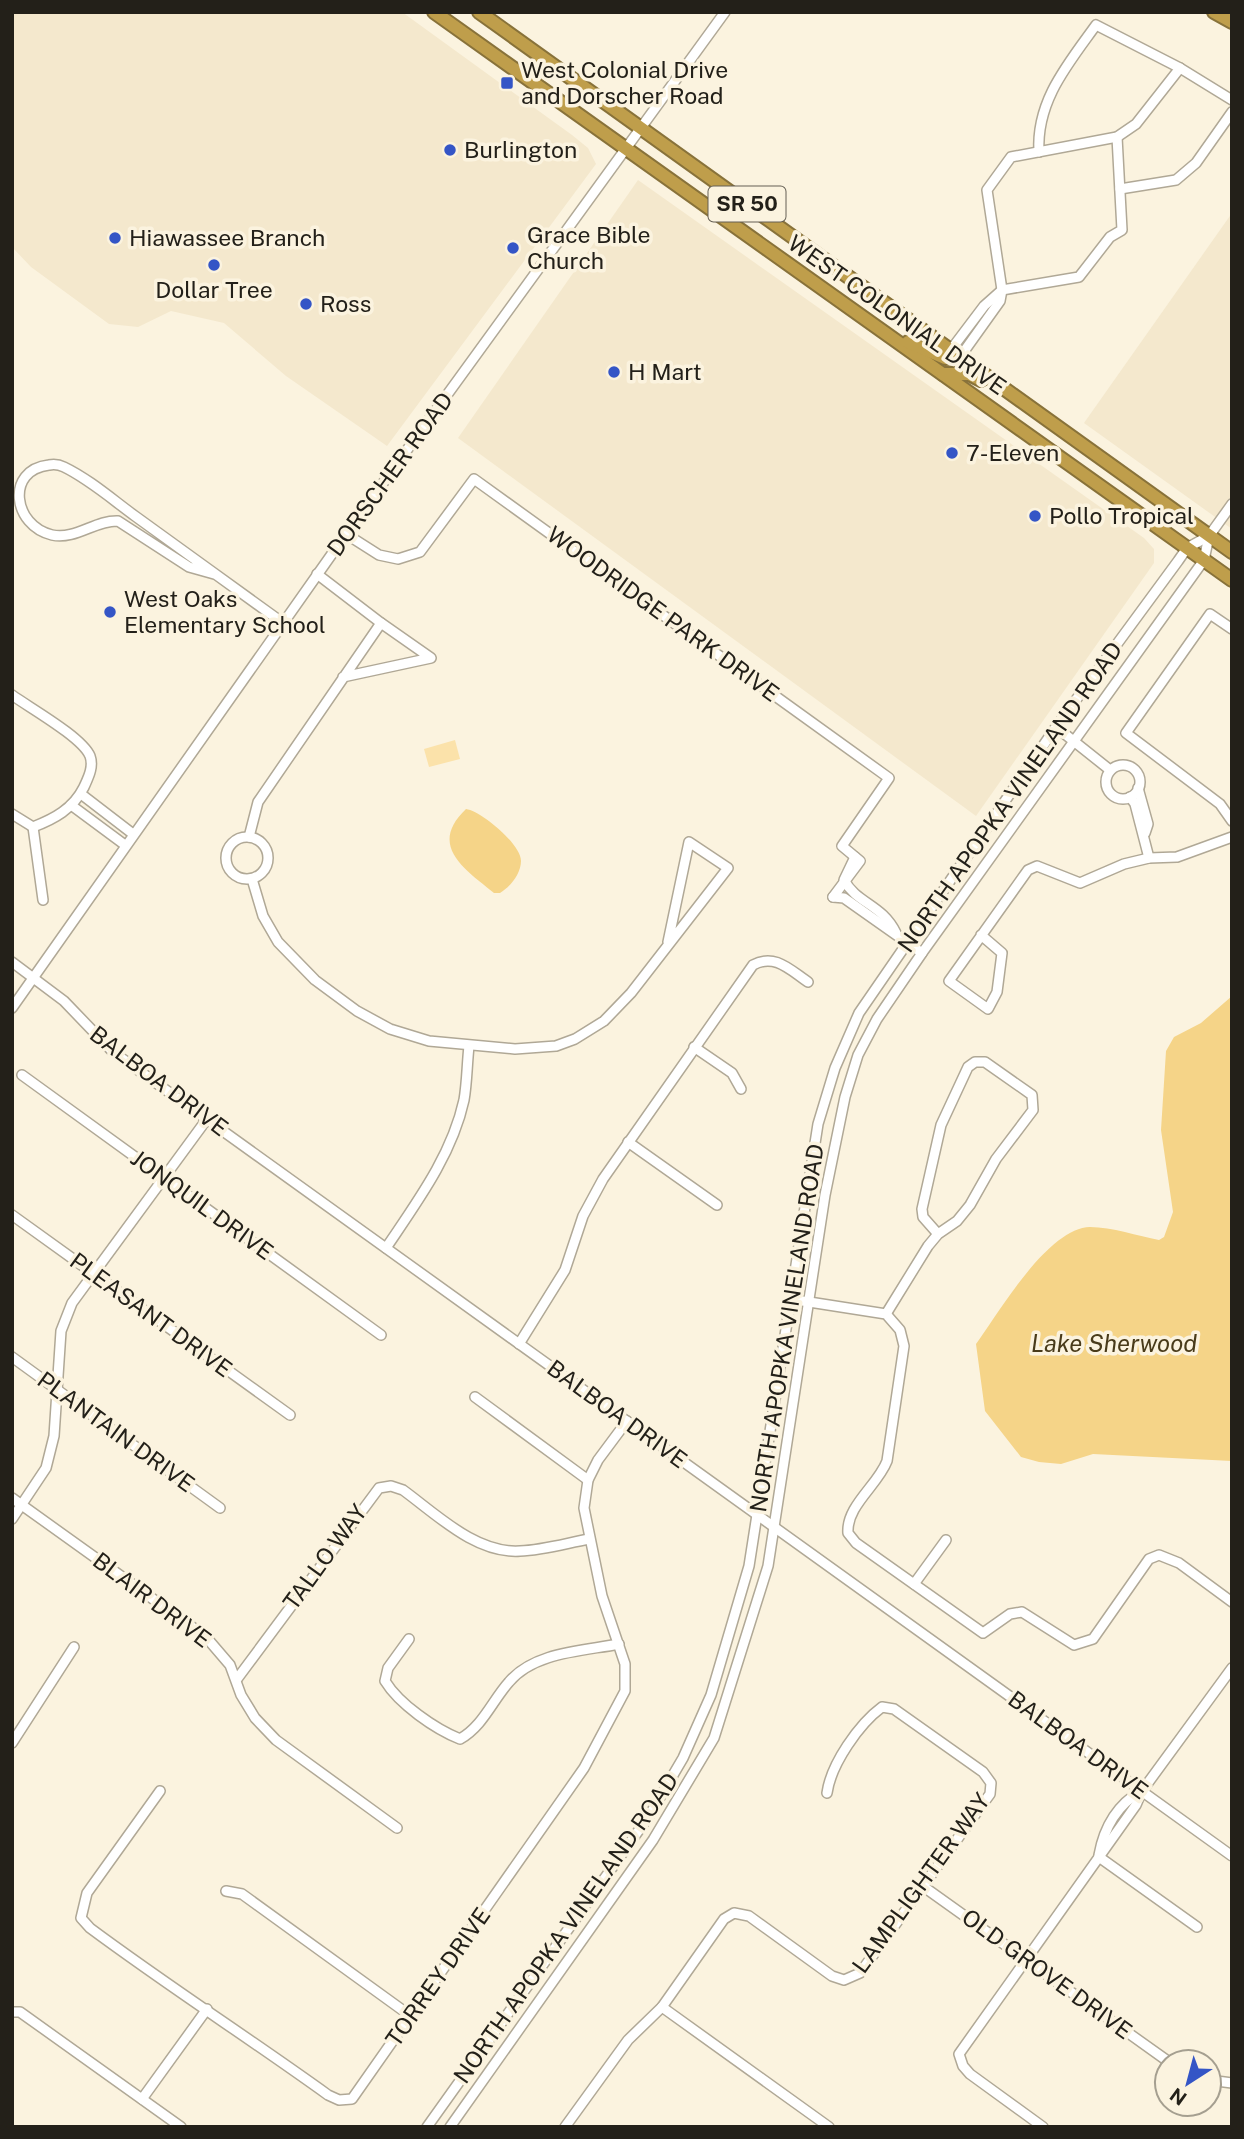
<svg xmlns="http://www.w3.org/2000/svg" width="1244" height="2139" viewBox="0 0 1244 2139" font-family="'Public Sans',sans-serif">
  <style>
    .built { fill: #f4e8cd }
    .green { fill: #fbe2aa }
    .water { fill: #f5d488 }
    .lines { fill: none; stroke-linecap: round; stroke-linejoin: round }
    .minor-casing { stroke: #b0a896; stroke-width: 12 }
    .highway-casing { stroke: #88723a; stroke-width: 16 }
    .minor { stroke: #fff; stroke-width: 9 }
    .highway { stroke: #bf9e4b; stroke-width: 12 }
    .poi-dot { fill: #3455c6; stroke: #fbf3df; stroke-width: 2.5 }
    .labels { text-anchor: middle; stroke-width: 7; stroke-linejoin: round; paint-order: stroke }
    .shield { fill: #fbf3df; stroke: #645f54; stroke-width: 2 }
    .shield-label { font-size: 21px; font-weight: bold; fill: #232019 }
    .poi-label { font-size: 23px; fill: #232019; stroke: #fbf3df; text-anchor: start }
    .street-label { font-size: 23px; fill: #232019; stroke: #fbf3df }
    .water-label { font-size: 24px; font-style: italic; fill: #493b1a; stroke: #fbf3df }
  </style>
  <rect width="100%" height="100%" fill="#fbf3df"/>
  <g class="built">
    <path d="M 12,12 L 402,12 L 572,135 L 588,148 L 596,164 L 387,446 L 286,376 L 224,323 L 171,311 L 138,327 L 109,324 L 31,267 L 12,247 Z"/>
    <path d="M 638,180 L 1144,538 L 1154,549 L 1154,563 L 976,816 L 458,438 Z"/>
    <path d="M 1232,213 L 1232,529 L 1084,423 Z"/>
  </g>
  <path class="green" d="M 455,740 L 460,759 L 429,767 L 424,749 Z"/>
  <g class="water">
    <path d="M 466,809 C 481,811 521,844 521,861 C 521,874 510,887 500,893 L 494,893 C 466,870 427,846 466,809 Z"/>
    <path d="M 1232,996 L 1232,1461 L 1093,1454 L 1061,1464 L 1039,1462 L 1021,1457 L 985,1411 L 976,1344 C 999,1312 1048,1228 1090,1227 C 1112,1227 1138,1236 1159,1240 L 1164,1237 L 1173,1212 L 1161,1130 L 1166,1051 L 1174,1037 L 1201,1023 Z"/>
  </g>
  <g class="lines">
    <g class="minor-casing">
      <g id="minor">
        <path d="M 1039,152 C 1036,101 1068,64 1096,25 L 1180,68 L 1232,100"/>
        <path d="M 1120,189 L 1176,180 L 1196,163 L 1232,112"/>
        <path d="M 1002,290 L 1079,277 L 1110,237 L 1122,230 L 1117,137"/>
        <path d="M 950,351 L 984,306 L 1002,290"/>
        <path d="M 960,357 L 1000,301 L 1002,290 L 987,190 L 1011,157 L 1117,137 L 1136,124 L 1180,68"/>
        <path d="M 346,534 L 379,555 L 398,559 L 420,552 L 474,479 L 889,778 L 842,846 L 860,861 L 833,897"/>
        <path d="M 214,574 L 189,567 L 118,521 C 95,520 76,540 52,535 C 13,526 5,470 49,465 C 54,464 60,465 64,467 C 89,479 113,500 135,516 C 184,552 234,587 283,623"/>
        <path d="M 317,574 L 381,623"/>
        <path d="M 1232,629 L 1210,614 L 1126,733 L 1220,804 L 1232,821"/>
        <path d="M 12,695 C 30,708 82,737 90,756 C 94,767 88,778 84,787 C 73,809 54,819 33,827 L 12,814"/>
        <path d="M 1056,727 L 1110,770"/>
        <circle cx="1123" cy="782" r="17"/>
        <path d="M 1138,788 L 1148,824 L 1145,833"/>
        <path d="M 81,794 L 133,834"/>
        <path d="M 1130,797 L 1135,804 L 1149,858"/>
        <path d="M 71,805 L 125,845"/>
        <path d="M 33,827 L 43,900"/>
        <circle cx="247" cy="858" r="21"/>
        <path d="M 249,837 L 258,802 L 381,623 L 431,658 L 343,677"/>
        <path d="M 855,857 L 844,880 C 857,904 882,904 896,933"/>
        <path d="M 252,879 L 263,916 L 278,942 L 315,980 L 357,1011 L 390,1029 L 429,1041 L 515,1049 L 556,1046 L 575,1039 L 604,1021 L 631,993 L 728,868 L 689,842 L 668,942"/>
        <path d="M 833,897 L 844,898 L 922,953"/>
        <path d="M 981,935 L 1002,953 L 997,992 L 988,1009 L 949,981 L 1028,870 L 1037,866 L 1080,883 L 1124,864 L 1149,858 L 1177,857 L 1232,837"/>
        <path d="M 12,962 L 64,1001 L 113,1052 L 1232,1856"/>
        <path d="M 12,1008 L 346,534 L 725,12"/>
        <path d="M 694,1047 L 732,1073 L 741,1089"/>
        <path d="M 22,1075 L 381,1335"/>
        <path d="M 628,1142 L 717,1205"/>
        <path d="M 12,1215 L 290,1415"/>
        <path d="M 386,1248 C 417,1202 452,1155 464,1100 C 467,1083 467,1064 469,1046"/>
        <path d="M 790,1299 L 886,1314 L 900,1330 L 904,1346 L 887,1461 C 878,1485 846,1506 848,1533 L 856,1543 L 983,1633 L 1010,1614 L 1022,1612 L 1074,1645 L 1093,1639 L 1149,1559 L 1159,1555 L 1179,1563 L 1232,1602"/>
        <path d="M 886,1314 L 928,1246 L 938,1234 L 957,1221 L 970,1205 L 996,1159 L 1033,1110 L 1032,1095 L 985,1062 L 975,1062 L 968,1067 L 941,1125 L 922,1209 L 923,1217 L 938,1234"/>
        <path d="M 519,1344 L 565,1270 L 583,1216 L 603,1179 L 753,965 C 775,953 790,970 808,982"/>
        <path d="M 12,1357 L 220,1508"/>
        <path d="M 475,1397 L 588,1480"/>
        <path d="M 12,1498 L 206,1637 L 230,1665 L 241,1695 L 255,1718 L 276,1740 L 397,1828"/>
        <path d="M 12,1519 L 46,1468 L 54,1436 L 61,1331 L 72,1303 L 207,1119"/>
        <path d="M 914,1584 L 946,1540"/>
        <path d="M 409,1639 L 388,1668 L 385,1681 C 399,1704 435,1729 460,1739 C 483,1726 492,1701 509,1682 C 534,1652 583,1651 619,1644"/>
        <path d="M 237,1679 L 379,1488 L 391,1486 L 403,1490 C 436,1514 476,1554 520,1551 C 543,1550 567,1543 589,1539"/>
        <path d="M 12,1743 L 74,1647"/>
        <path d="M 160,1791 L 87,1893 L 81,1918 L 90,1928 C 168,1986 249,2038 328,2095 L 339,2100 L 352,2099 L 584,1768 L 625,1691 L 625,1664 L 602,1596 L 584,1508 L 588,1480 L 598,1460 L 627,1421"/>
        <path d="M 1099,1855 C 1104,1828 1117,1805 1141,1791"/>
        <path d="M 1099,1857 L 1197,1927"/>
        <path d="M 924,1887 L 1169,2062"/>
        <path d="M 226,1891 L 242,1894 L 412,2017"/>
        <path d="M 662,2007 L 829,2127"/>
        <path d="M 12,2012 L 20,2012 L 181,2127"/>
        <path d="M 1209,2080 L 1232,2083"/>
        <path d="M 142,2099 L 207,2009"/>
        <path d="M 427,2127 L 649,1816 L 683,1758 L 711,1695 L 749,1566 L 818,1124 L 835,1068 L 859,1013 L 1056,727 L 1178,561 L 1187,548 L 1209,536"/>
        <path d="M 450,2127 L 653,1840 L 714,1738 L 768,1566 L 825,1195 L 845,1097 L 858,1055 L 877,1019 L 922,953 L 1204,560 L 1209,536 L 1232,504"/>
        <path d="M 565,2127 L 628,2040 L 662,2007 L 724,1919 L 734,1913 L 749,1916 L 832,1976 L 844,1980 L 860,1973 L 990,1794 L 991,1783 L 983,1772 L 894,1709 L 882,1707 C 859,1724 831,1764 827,1793"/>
        <path d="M 1043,2127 L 970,2074 L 963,2066 L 959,2054 L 1136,1805 L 1142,1791 L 1232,1668"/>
      </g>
    </g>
    <g class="highway-casing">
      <g id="highway">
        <path d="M 434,12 L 1232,580"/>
        <path d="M 479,12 L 1232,552"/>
        <path d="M 1214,12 L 1232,22"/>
        <path d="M 908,342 L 945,358 L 960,357"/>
        <path d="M 943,374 L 969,374 L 981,380"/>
      </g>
    </g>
    <use href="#minor" class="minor"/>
    <use href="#highway" class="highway"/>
  </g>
  <g class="poi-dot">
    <rect x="500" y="76" width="14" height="14" rx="3.5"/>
    <circle cx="450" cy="150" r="7"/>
    <circle cx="115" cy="238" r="7"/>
    <circle cx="513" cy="248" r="7"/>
    <circle cx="214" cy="265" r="7"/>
    <circle cx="306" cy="304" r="7"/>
    <circle cx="614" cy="372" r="7"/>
    <circle cx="952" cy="453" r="7"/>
    <circle cx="1035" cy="516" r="7"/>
    <circle cx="110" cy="612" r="7"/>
  </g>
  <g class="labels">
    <rect class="shield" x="708.5" y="186.5" width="77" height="35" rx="5"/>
    <g class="shield-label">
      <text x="747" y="211">SR 50</text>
    </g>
    <g class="poi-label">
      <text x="521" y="78">West Colonial Drive<tspan x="521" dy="26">and Dorscher Road</tspan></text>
      <text x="464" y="158">Burlington</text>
      <text x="527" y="243">Grace Bible<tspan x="527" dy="26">Church</tspan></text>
      <text x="129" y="246">Hiawassee Branch</text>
      <text x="214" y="298" text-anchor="middle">Dollar Tree</text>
      <text x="320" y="312">Ross</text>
      <text x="628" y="380">H Mart</text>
      <text x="966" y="461">7-Eleven</text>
      <text x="1049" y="524">Pollo Tropical</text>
      <text x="124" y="607">West Oaks<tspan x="124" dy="26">Elementary School</tspan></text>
    </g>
    <g class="street-label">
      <text transform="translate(897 315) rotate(35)" y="8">WEST COLONIAL DRIVE</text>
      <text transform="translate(390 474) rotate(-54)" y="8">DORSCHER ROAD</text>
      <text transform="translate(663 614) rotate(36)" y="8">WOODRIDGE PARK DRIVE</text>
      <text transform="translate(1010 797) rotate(-55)" y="8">NORTH APOPKA VINELAND ROAD</text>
      <text transform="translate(159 1081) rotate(37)" y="8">BALBOA DRIVE</text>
      <text transform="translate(202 1205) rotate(36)" y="8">JONQUIL DRIVE</text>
      <text transform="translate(151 1315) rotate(36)" y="8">PLEASANT DRIVE</text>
      <text transform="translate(787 1328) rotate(-81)" y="8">NORTH APOPKA VINELAND ROAD</text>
      <text transform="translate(617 1414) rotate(36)" y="8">BALBOA DRIVE</text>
      <text transform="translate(116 1432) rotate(36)" y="8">PLANTAIN DRIVE</text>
      <text transform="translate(325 1557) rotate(-54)" y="8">TALLO WAY</text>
      <text transform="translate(152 1600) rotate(37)" y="8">BLAIR DRIVE</text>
      <text transform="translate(1078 1745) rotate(36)" y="8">BALBOA DRIVE</text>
      <text transform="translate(921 1883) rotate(-54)" y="8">LAMPLIGHTER WAY</text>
      <text transform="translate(566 1928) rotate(-55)" y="8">NORTH APOPKA VINELAND ROAD</text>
      <text transform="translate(1047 1974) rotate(36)" y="8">OLD GROVE DRIVE</text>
      <text transform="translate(438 1977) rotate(-55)" y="8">TORREY DRIVE</text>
    </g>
    <g class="water-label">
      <text x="1114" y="1352">Lake Sherwood</text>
    </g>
  </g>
  <rect width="1244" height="2139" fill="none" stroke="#232019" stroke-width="28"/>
  <g transform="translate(1188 2083) rotate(216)"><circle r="33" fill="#fbf3df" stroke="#a59f90" stroke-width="2"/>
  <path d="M0-5L12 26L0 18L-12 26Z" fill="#3455c6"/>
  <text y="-10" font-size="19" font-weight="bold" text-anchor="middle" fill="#232019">N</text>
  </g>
</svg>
